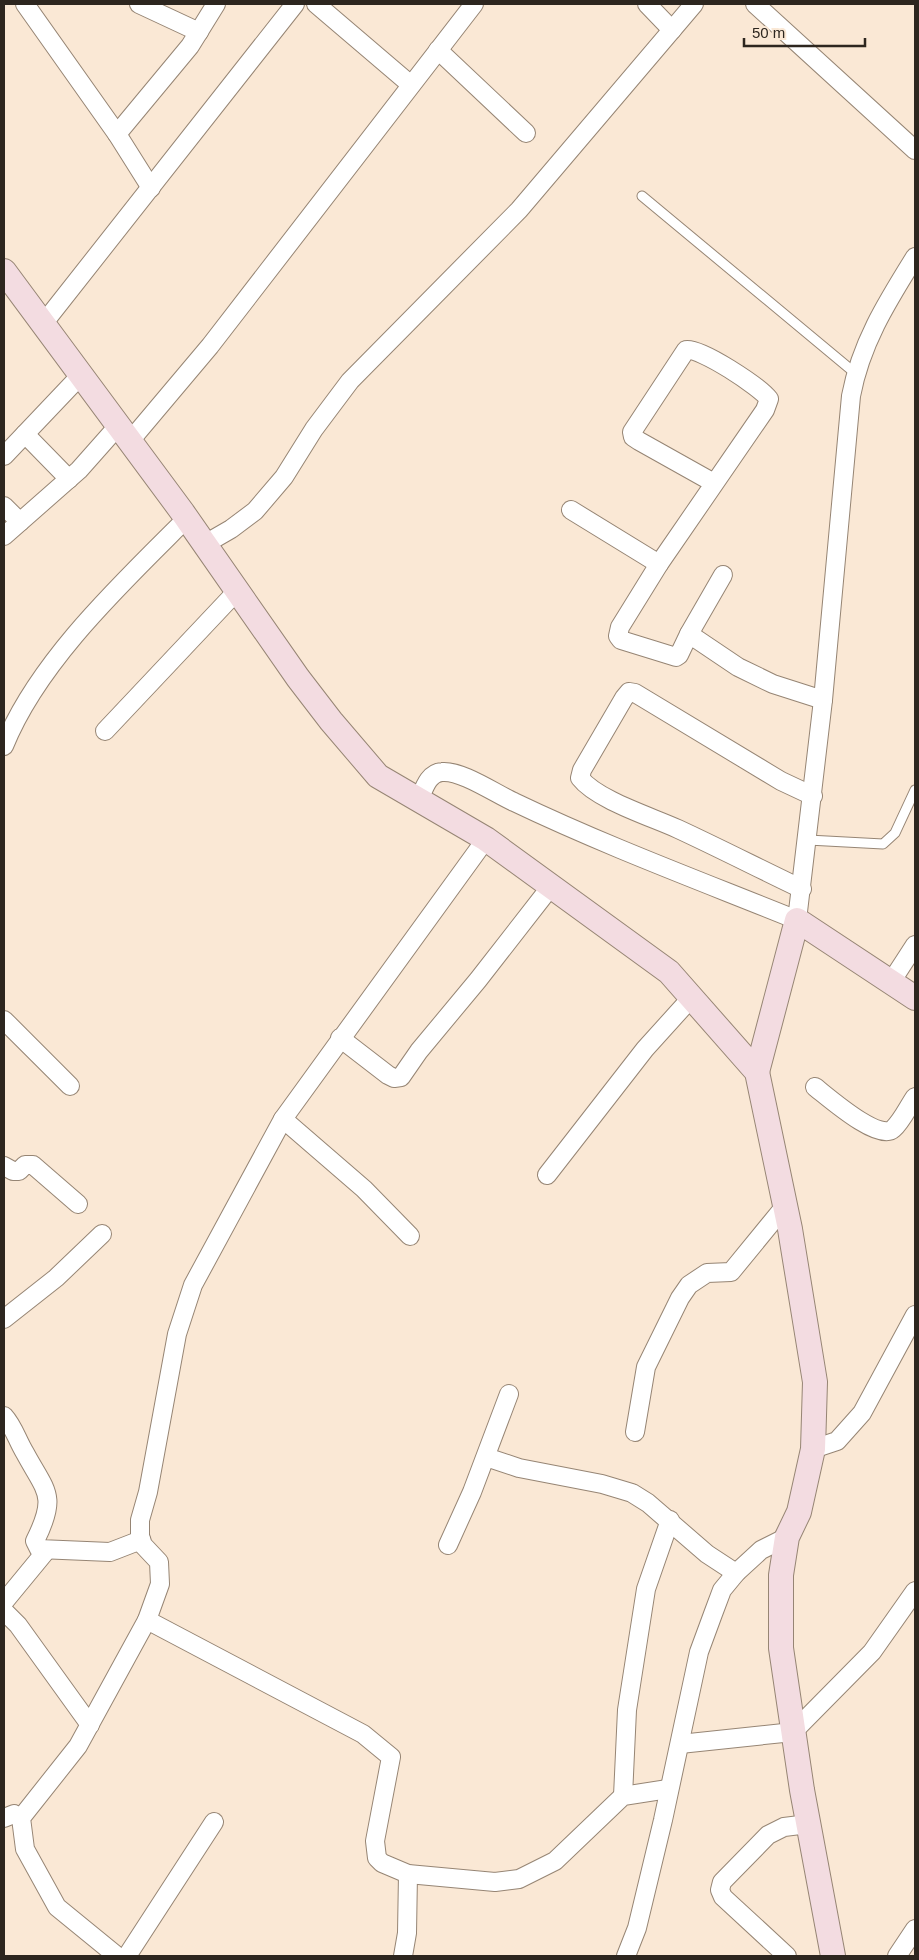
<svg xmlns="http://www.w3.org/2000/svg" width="919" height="1960" viewBox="0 0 919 1960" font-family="Helvetica,sans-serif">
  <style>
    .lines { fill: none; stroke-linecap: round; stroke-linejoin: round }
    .lane-casing { stroke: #968574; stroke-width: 11 }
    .street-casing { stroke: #968574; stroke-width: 20 }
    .secondary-casing { stroke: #968574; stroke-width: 26 }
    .lane { stroke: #fff; stroke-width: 9 }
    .street { stroke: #fff; stroke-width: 18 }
    .secondary { stroke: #f3dce1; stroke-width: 24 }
  </style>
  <rect width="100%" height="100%" fill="#fae8d5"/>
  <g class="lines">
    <g class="lane-casing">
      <g id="lane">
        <path d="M 642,196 L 855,373"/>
        <path d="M 808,840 L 883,844 L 895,833 L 915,790"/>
      </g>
    </g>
    <g class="street-casing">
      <g id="street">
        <path d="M 25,4 L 117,134 L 151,188"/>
        <path d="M 139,4 L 199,32"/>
        <path d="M 316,4 L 411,85"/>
        <path d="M 647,4 L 672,30"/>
        <path d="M 755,4 L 915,150"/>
        <path d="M 438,50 L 526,133"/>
        <path d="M 117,134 L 190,46 L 216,4"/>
        <path d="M 43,324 L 295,4"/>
        <path d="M 25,434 L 69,479"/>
        <path d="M 130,441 L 210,346 L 474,4"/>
        <path d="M 4,456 L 81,375"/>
        <path d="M 714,483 L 639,441 L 633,437 L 632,432 L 686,350 C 700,347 760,387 769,399 L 765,410 L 659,564 L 620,627 L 618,636 L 621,640 L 676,657 L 679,655 L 689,634 L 738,667 L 773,684 L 823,700"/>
        <path d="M 4,506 L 20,522"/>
        <path d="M 571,510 L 659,564"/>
        <path d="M 4,536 L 79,470 L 118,426"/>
        <path d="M 205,544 L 231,529 L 255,511 L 284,477 L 314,429 L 350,381 L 519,210 L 694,4"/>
        <path d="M 689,634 L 723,575"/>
        <path d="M 105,731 L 237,591"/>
        <path d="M 4,746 C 38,661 123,582 187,518"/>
        <path d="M 419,800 C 424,789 428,773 442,772 C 461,770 496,794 514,802 C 606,846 703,882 797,920 L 823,700 L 851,396 C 861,343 887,302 915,257"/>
        <path d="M 802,889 C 760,869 719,848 678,829 C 652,817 597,800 580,778 L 582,770 L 624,698 L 629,692 L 635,693 L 781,781 L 813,796"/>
        <path d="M 891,982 L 915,945"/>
        <path d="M 4,1020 L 70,1086"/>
        <path d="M 340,1038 L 388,1075 L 394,1078 L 401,1077 L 419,1051 L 478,980 L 552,885"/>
        <path d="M 815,1087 C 828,1097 879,1142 893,1129 C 902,1121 908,1107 915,1097"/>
        <path d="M 283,1119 L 364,1189 L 410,1236"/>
        <path d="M 4,1166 L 13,1171 L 19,1171 L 25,1165 L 33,1165 L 78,1204"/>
        <path d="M 547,1175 L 645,1049 L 692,997"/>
        <path d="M 4,1319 L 56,1278 L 102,1234"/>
        <path d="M 4,1416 C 14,1427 17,1440 25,1453 C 46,1492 58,1495 35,1541 L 39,1549 L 110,1552 L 141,1540"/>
        <path d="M 635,1432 L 646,1367 L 680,1298 L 689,1285 L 707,1273 L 731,1272 L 785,1206"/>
        <path d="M 813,1449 L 837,1441 L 862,1413 L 915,1315"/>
        <path d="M 486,1457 L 519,1468 L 602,1484 L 632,1493 L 648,1503 L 707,1554 L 736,1573"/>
        <path d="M 448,1545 L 472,1492 L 509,1394"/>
        <path d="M 4,1602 L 46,1551"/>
        <path d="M 4,1611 L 18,1625 L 90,1725"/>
        <path d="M 147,1620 L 363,1734 L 391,1757 L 375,1841 L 377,1858 L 382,1863 L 408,1874 L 495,1882 L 519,1879 L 555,1861 L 623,1796 L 668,1789"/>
        <path d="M 680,1744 L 793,1732 L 872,1652 L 915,1591"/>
        <path d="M 623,1796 L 627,1710 L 646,1589 L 670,1520"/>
        <path d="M 4,1818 L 14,1814 L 21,1818"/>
        <path d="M 117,1956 L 57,1907 L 25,1849 L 21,1818 L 78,1746 L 147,1620 L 160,1584 L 159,1562 L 143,1545 L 140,1536 L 140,1520 L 148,1492 L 177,1334 L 193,1285 L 283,1119 L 486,839"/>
        <path d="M 127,1956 L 214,1822"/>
        <path d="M 403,1956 L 407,1933 L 408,1874"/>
        <path d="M 626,1956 L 637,1928 L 663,1820 L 699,1652 L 713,1614 L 722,1590 L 736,1573 L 761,1550 L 787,1537"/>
        <path d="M 787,1956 L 723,1897 L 720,1890 L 722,1882 L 768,1835 L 784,1827 L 808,1824"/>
        <path d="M 897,1956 L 915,1929"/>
      </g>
    </g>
    <g class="secondary-casing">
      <g id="secondary">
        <path d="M 4,271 L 183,513 L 298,678 L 331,721 L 378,776 L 486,839 L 669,972 L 757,1072 L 790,1229 L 815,1382 L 813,1449 L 799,1512 L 787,1537 L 781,1575 L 781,1648 L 802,1790 L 833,1956"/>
        <path d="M 757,1072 L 797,920 L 915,998"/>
      </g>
    </g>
    <use href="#lane" class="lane"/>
    <use href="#street" class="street"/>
    <use href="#secondary" class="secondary"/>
  </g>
  <rect width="919" height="1960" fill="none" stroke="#2d261f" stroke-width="10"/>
  <path d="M744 38v8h121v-8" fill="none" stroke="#2d261f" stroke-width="2.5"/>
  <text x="752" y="38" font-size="15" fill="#2d261f" stroke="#fae8d5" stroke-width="4" paint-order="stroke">50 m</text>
</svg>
